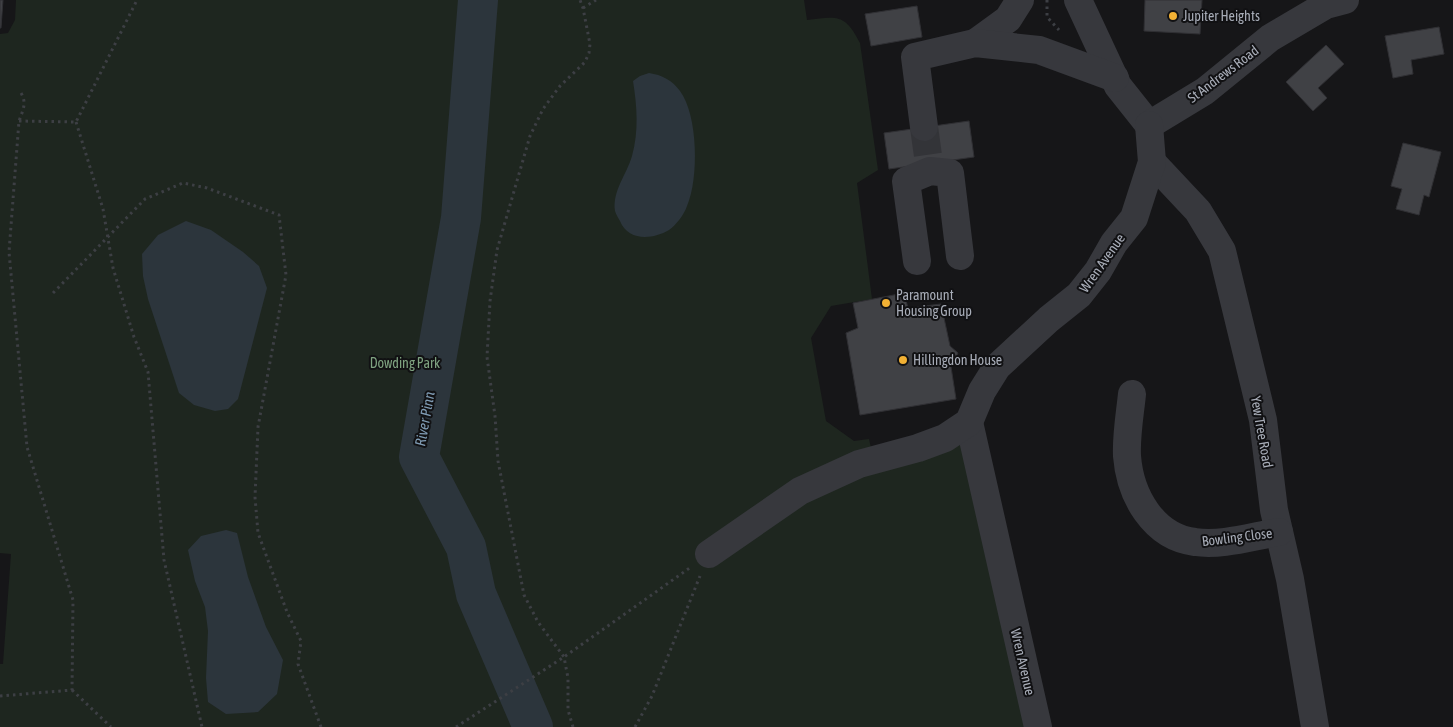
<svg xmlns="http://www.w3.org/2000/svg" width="1453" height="727" viewBox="0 0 1453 727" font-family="'Asap Condensed',sans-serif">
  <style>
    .green { fill: #1e261f }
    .water { fill: #2c353c }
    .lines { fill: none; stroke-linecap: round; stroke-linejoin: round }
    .river { stroke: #2c353c; stroke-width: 40 }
    .building { fill: #404145; stroke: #303034 }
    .minor-tunnel { stroke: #333438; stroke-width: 28; stroke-dasharray: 28 14; stroke-linecap: butt }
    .path { stroke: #3d3f44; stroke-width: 3; stroke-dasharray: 2.5 4; stroke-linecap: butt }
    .minor { stroke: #37383d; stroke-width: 28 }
    .poi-dot { fill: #f2b134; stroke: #111113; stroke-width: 2 }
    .labels { text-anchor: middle; stroke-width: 4; stroke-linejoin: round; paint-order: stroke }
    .poi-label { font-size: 14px; fill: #a8adb8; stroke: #111113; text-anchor: start }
    .street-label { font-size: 14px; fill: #a8adb8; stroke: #111113 }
    .park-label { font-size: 14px; fill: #7fa381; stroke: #111113 }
    .water-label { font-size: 15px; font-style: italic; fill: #7f9bb3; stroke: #111113 }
  </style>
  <rect width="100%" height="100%" fill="#161618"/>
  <path class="green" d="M 16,0 L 804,0 L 807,20 C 838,16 845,14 860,43 L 878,170 L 857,183 L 872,299 L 831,306 L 811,338 L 826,421 L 854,441 L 869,439 L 871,448 L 955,424 L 1034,727 L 0,727 L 0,664 L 3,664 L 11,554 L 0,553 L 0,34 L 8,33 L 15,20 Z"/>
  <g class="water">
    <path d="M 649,73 C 662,75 672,80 680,91 C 698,115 699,179 687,206 C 684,215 676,225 669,230 C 652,240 628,241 620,221 C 618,218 616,214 615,211 C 612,191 627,174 632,156 C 639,131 637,106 633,81 L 640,76 Z"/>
    <path d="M 186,221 L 211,230 L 243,252 L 259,266 L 267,288 L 238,399 L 228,409 L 215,411 L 194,405 L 179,393 L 148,299 L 143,276 L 142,254 L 158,235 Z"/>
    <path d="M 226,530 L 237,533 L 248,577 L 266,627 L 283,660 L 277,694 L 258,712 L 226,714 L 208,702 L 206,678 L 208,631 L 205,607 L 195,581 L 188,550 L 201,536 Z"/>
  </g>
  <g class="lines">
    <path class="river" d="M 478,0 L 461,218 L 419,457 L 466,547 L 476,594 L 533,727"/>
  </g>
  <g class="building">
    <path d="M 0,0 L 3,0 L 1,28 L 0,28 Z"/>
    <path d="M 1145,0 L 1202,0 L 1200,34 L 1144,31 Z"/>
    <path d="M 917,6 L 922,37 L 871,46 L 865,14 Z"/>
    <path d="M 1439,27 L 1444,54 L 1411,60 L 1413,74 L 1393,78 L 1385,36 Z"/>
    <path d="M 1326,45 L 1344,64 L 1318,88 L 1327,98 L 1313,111 L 1286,82 Z"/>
    <path d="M 969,121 L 974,157 L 889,169 L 884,133 Z"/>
    <path d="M 1403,143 L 1441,152 L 1429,197 L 1424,195 L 1419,215 L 1396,209 L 1402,189 L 1391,186 Z"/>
    <path d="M 904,293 L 908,308 L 941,304 L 950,346 L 958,353 L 951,367 L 956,399 L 860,415 L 846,333 L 858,328 L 853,303 Z"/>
  </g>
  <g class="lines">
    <path class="minor-tunnel" d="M 924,127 L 929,163"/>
    <g class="path">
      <path d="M 1047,0 L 1047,17 L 1059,30"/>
      <path d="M 583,8 L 596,0"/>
      <path d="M 19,121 L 76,122 L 137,0"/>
      <path d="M 76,122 L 103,209 L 113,268 L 134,337 L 148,372 L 164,560 L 202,727"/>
      <path d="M 53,293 L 145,199 L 183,183 L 207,188 L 279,215 L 286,275 L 258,427 L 255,497 L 258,533 L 287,612 L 301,641 L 298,664 L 321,727"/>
      <path d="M 72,690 L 111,727"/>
      <path d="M 0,696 L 72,690 L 73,600 L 27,447 L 9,252 L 19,121 C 23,110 27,103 21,93"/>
      <path d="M 456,727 L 564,657 L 691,567"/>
      <path d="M 573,727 L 568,710 L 568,678 L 564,657 L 538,622 L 524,595 L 498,461 L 495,416 L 487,357 L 490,301 L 497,250 L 530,136 L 543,109 L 560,86 L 585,62 L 589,53 L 590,44 L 583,8 L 580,0"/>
      <path d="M 635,727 L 652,696 L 700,576"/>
    </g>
    <g class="minor">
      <path d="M 1078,0 L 1118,86 L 1149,125"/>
      <path d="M 975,43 L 1008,19 L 1020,0"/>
      <path d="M 1149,125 L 1205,91 L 1270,38 L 1326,5 L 1345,0"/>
      <path d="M 924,127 L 915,57 L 975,43 L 1039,50 L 1115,78"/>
      <path d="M 1152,162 L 1198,211 L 1222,251 L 1263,420 L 1274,510 L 1290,579 L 1315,727"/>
      <path d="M 917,261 L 906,181 L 930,171 L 950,173 L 960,256"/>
      <path d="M 1132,394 C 1130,414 1126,435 1127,456 C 1130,495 1153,537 1195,542 C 1222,546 1253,536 1279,532"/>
      <path d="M 969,422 L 1038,727"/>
      <path d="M 709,554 L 800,491 L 859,464 L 918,448 L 945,438 L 969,422 L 982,391 L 997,367 L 1049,319 L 1079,295 L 1098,271 L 1114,243 L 1134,218 L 1152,162 L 1149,125"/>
    </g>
  </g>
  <g class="poi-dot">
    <circle cx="1173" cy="16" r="5"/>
    <circle cx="886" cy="303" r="5"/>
    <circle cx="903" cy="360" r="5"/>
  </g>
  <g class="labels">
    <g class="poi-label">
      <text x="1183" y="21">Jupiter Heights</text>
      <text x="896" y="300">Paramount<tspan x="896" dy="16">Housing Group</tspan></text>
      <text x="913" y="365">Hillingdon House</text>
    </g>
    <g class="street-label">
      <text transform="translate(1223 74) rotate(-37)" y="5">St Andrews Road</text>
      <text transform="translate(1102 263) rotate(-55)" y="5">Wren Avenue</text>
      <text transform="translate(1262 432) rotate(80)" y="5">Yew Tree Road</text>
      <text transform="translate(1237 537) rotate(-7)" y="5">Bowling Close</text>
      <text transform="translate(1023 662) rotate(77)" y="5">Wren Avenue</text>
    </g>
    <g class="park-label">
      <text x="405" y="368">Dowding Park</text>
    </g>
    <g class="water-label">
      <text transform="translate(425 419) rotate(-80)" y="5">River Pinn</text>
    </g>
  </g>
</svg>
